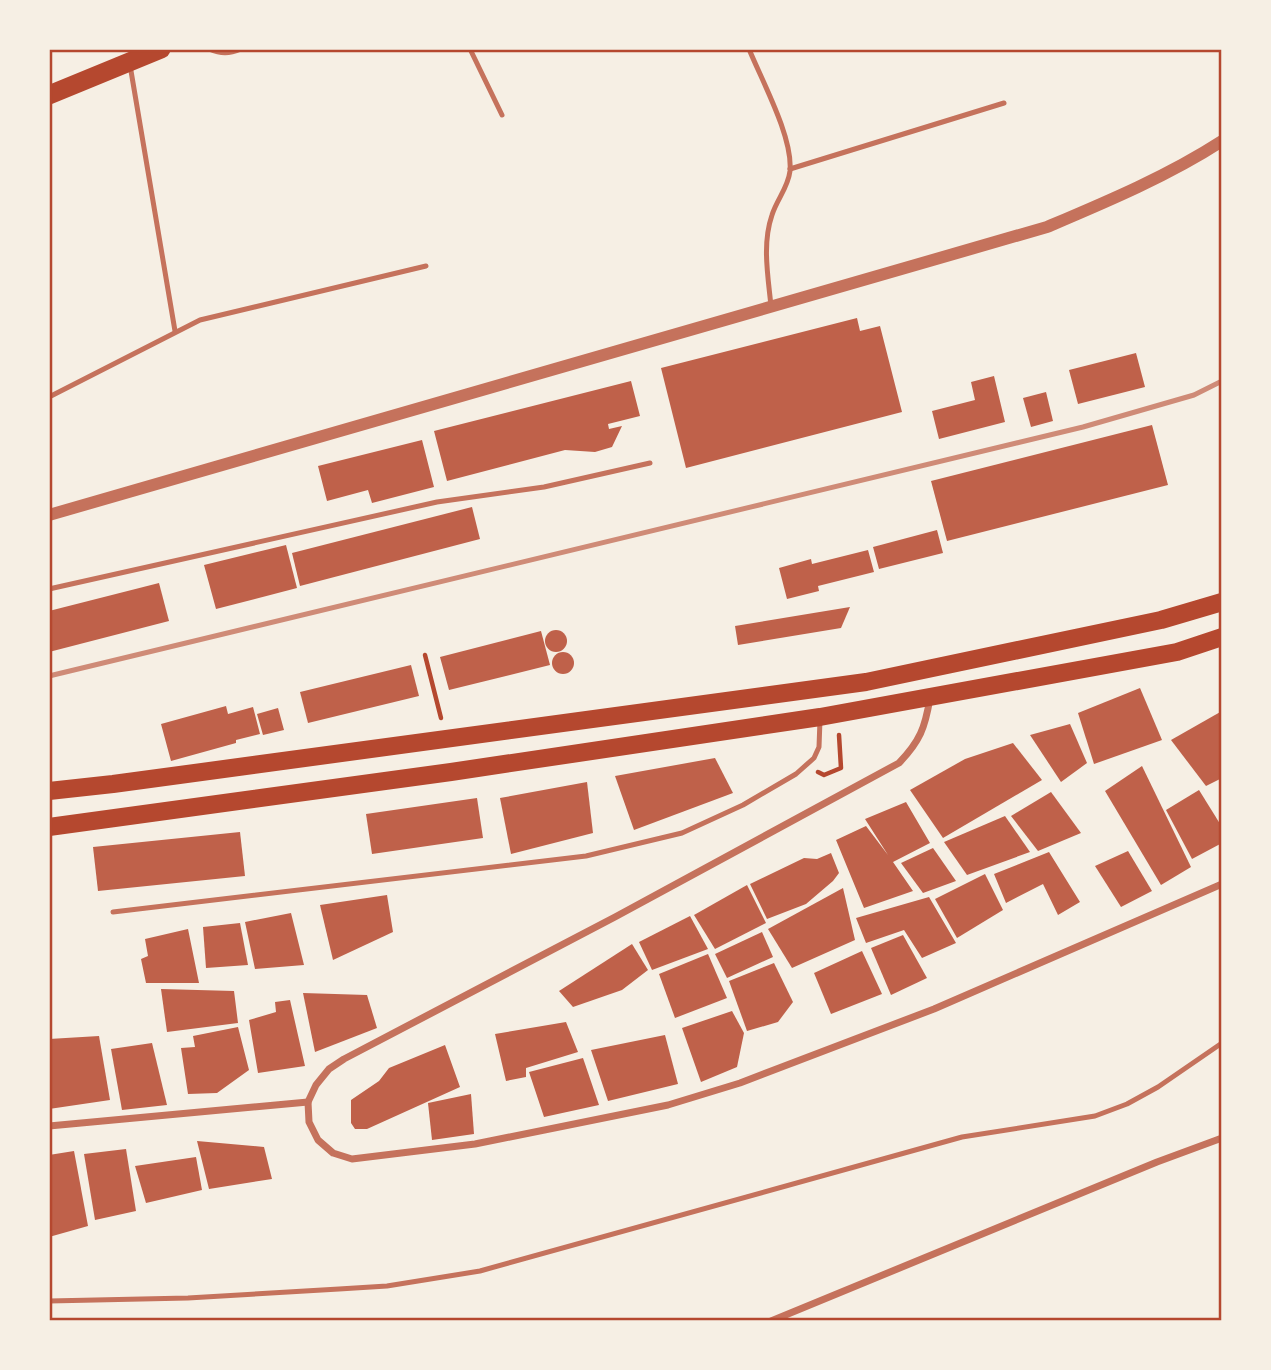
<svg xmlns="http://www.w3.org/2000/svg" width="1271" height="1370" viewBox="0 0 1271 1370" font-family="Ubuntu,sans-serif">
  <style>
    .building { fill: #bf614a }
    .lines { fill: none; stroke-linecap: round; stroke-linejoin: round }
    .path { stroke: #b5482f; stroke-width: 4.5 }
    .service { stroke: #c5725c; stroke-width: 5 }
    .minor { stroke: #c5725c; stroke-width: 7 }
    .tertiary { stroke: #c5725c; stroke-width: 12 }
    .primary { stroke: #b5482f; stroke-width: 18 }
    .trunk { stroke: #b5482f; stroke-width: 19 }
    .rail { stroke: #cf8b77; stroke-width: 5 }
    .neatline { fill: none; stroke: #b5482f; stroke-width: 2.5 }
  </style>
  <rect width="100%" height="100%" fill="#f6efe4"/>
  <g class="building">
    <path d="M 857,318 L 860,331 L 880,326 L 902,412 L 686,468 L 661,368 Z"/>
    <path d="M 1136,353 L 1145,387 L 1078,404 L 1069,370 Z"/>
    <path d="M 994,376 L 1005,422 L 939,439 L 932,411 L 975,400 L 971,382 Z"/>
    <path d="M 631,381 L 640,416 L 608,424 L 609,429 L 622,426 L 612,447 L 595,452 L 565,450 L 447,481 L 434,431 Z"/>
    <path d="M 1046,392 L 1053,421 L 1031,427 L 1023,398 Z"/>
    <path d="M 1152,425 L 1168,485 L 947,541 L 931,481 Z"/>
    <path d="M 422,440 L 434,487 L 372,503 L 368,490 L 327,501 L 318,466 Z"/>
    <path d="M 472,507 L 480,539 L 300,586 L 292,553 Z"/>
    <path d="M 937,530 L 943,553 L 879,569 L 873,547 Z"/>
    <path d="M 286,545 L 297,588 L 216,609 L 204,565 Z"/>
    <path d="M 868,550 L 874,572 L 818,586 L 819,591 L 787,599 L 779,568 L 811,559 L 812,564 Z"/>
    <path d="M 159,583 L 169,621 L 49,652 L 49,611 Z"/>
    <path d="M 850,607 L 841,628 L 738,645 L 735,626 Z"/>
    <circle cx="556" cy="641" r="11"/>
    <path d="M 541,631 L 550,665 L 449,690 L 440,657 Z"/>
    <circle cx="563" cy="663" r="11"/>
    <path d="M 411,665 L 419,696 L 308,723 L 300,692 Z"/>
    <path d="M 1140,688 L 1162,740 L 1094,764 L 1078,713 Z"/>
    <path d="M 226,706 L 228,714 L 253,707 L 260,734 L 236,740 L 236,743 L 171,761 L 161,724 Z"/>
    <path d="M 278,708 L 284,730 L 263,735 L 257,714 Z"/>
    <path d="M 1222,711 L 1222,778 L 1206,786 L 1171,740 Z"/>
    <path d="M 1070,724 L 1087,763 L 1061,782 L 1030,735 Z"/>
    <path d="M 1013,743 L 1042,780 L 943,838 L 910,790 L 965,759 Z"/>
    <path d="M 715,758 L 733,793 L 634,830 L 615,776 Z"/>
    <path d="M 1142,766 L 1191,867 L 1161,885 L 1105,791 Z"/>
    <path d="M 587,782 L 593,833 L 511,854 L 500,798 Z"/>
    <path d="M 1199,790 L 1222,827 L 1222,843 L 1192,859 L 1166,810 Z"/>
    <path d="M 1051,792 L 1081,833 L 1038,851 L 1011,816 Z"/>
    <path d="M 477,798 L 483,838 L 372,854 L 366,814 Z"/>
    <path d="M 906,802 L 930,843 L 893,862 L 913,891 L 864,908 L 836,840 L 866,826 L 888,855 L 865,819 Z"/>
    <path d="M 1005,816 L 1030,852 L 967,875 L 944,842 Z"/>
    <path d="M 240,832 L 245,876 L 98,891 L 93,847 Z"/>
    <path d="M 933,848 L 956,881 L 923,893 L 901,863 Z"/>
    <path d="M 1128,851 L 1152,891 L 1121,907 L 1095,866 Z"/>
    <path d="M 1049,852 L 1080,902 L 1058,915 L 1043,884 L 1006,903 L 994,874 Z"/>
    <path d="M 831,853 L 839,873 L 833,881 L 806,904 L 767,919 L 750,884 L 804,858 L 817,859 Z"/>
    <path d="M 985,874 L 1003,910 L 957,938 L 935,899 Z"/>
    <path d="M 747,885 L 766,923 L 715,949 L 694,915 Z"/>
    <path d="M 843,888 L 855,940 L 792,968 L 768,929 Z"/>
    <path d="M 387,895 L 393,932 L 333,960 L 320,905 Z"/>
    <path d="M 929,897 L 956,943 L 922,958 L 904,930 L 866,943 L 856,918 Z"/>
    <path d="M 291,913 L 304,965 L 255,969 L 245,922 Z"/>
    <path d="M 690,916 L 708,949 L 652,970 L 639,942 Z"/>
    <path d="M 240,923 L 248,965 L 206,968 L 203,927 Z"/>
    <path d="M 188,929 L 199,983 L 146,983 L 141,959 L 148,956 L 145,939 Z"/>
    <path d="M 762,932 L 773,957 L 727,978 L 715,954 Z"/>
    <path d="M 903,935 L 927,978 L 891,995 L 871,948 Z"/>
    <path d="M 632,944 L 648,970 L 622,990 L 573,1007 L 559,991 Z"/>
    <path d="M 862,951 L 882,994 L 831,1014 L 814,973 Z"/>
    <path d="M 708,954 L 727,998 L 675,1018 L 659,974 Z"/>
    <path d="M 774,963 L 793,1002 L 778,1022 L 747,1031 L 729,981 Z"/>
    <path d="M 161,989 L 234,991 L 238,1023 L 167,1032 Z"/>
    <path d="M 303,993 L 367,995 L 377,1028 L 315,1052 Z"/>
    <path d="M 290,1000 L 305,1066 L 258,1073 L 249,1020 L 276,1012 L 275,1002 Z"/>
    <path d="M 732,1011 L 744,1033 L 737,1067 L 701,1082 L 682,1028 Z"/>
    <path d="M 566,1022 L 578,1052 L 526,1068 L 526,1077 L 506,1081 L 495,1034 Z"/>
    <path d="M 238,1027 L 249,1070 L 217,1093 L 188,1094 L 181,1048 L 195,1047 L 193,1036 Z"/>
    <path d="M 665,1035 L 678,1084 L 608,1101 L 591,1050 Z"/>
    <path d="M 99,1036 L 110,1100 L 49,1109 L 49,1039 Z"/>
    <path d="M 152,1043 L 167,1105 L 122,1110 L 111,1049 Z"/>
    <path d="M 445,1045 L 460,1087 L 367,1129 L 355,1129 L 351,1123 L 351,1100 L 379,1081 L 389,1068 Z"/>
    <path d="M 583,1058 L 599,1105 L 544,1117 L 529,1072 Z"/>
    <path d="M 471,1094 L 474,1134 L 432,1140 L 428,1103 Z"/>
    <path d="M 197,1141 L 264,1147 L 272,1179 L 209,1189 Z"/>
    <path d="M 126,1149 L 136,1211 L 95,1220 L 84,1154 Z"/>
    <path d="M 74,1151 L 88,1226 L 49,1237 L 49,1155 Z"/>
    <path d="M 196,1157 L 202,1190 L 146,1203 L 135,1166 Z"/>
  </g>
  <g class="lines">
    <g class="path">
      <path d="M 425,655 L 441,718"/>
      <path d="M 818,772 L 824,775 L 841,768 L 839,735"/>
    </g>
    <g class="service">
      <path d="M 209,49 C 221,54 229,54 241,49"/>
      <path d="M 470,49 L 502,115"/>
      <path d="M 749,49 C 762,81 793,137 790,171 C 788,188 777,199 772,215 C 762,244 768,276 771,306"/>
      <path d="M 130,65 L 175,331"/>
      <path d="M 790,169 L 1004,103"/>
      <path d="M 49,397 L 200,320 L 426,266"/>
      <path d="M 49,589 L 437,502 L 544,487 L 650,463"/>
      <path d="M 113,912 L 586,856 L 682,833 L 743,805 L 796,774 L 814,758 L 819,747 L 820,720"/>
      <path d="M 49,1301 L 188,1298 L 339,1289 L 387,1286 L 480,1271 L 962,1137 L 1095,1116 L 1127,1104 L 1158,1087 L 1222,1043"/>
    </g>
    <g class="minor">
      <path d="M 930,698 C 925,728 920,741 899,763 L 615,917 L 344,1059 L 329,1069 L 316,1085 L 308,1102 L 309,1122 L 318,1140 L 333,1153 L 352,1159 L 475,1144 L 668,1105 L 740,1083 L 934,1009 L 1222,884"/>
      <path d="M 49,1126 L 308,1102"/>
      <path d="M 771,1321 L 1157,1162 L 1222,1138"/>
    </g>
    <path class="tertiary" d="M 49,515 L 1047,227 C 1106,202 1168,176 1222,141"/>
    <g class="primary">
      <path d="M 49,791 L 113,784 L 866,682 L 1161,620 L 1222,602"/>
      <path d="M 49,827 L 451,772 L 820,717 L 1177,652 L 1222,637"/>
    </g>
    <path class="trunk" d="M 49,95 L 161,49"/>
    <path class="rail" d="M 49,676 L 1083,427 L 1194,395 L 1222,381"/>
  </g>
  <rect width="1271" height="1370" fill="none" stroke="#f6efe4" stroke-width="102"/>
  <rect x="51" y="51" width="1169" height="1268" class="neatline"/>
</svg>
